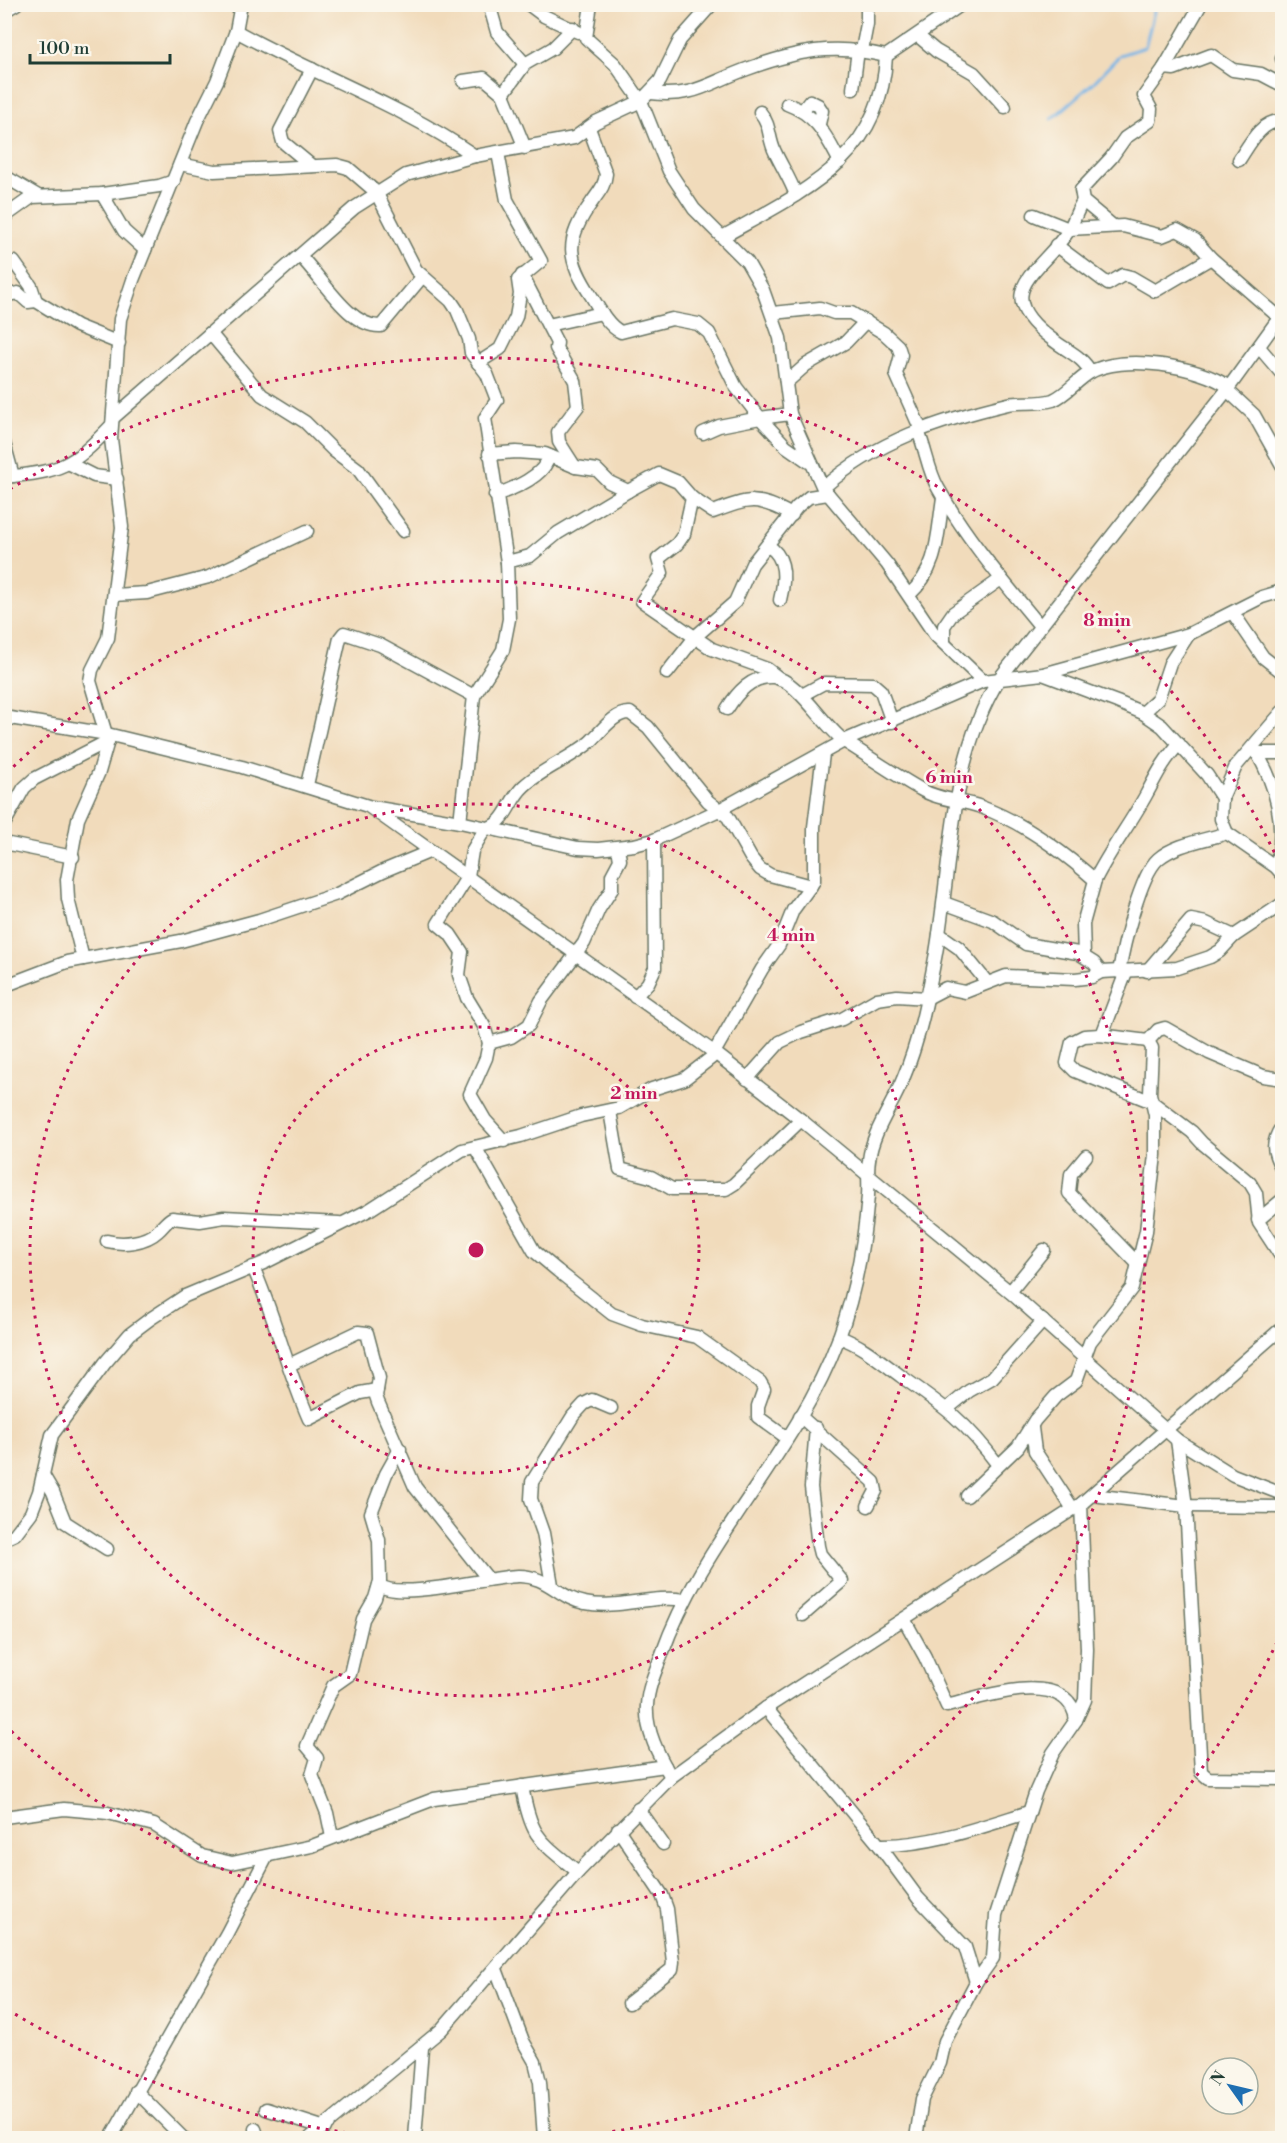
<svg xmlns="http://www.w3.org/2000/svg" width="1287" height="2143" viewBox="0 0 1287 2143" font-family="'Libre Bodoni',serif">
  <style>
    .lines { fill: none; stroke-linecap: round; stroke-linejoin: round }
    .stream { stroke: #72b4e7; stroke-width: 3 }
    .minor-casing { stroke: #687463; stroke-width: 15 }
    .minor { stroke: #fff; stroke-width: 12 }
    .ring { fill: none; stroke: #c2185b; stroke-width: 3; stroke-dasharray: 3 6 }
    .centre { fill: #c2185b; stroke: #fbf7ec; stroke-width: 3 }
    .ring-label { font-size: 18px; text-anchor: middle; font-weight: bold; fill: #c2185b; stroke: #fbf7ec; stroke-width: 5; stroke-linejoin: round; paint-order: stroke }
  </style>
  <rect width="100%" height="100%" fill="#fbf7ec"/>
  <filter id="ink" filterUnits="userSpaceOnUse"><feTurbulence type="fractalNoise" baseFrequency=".0167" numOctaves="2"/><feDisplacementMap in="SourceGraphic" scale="12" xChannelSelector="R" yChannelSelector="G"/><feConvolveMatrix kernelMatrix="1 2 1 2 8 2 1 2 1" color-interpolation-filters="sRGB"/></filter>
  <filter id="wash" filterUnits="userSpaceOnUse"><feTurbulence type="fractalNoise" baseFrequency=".008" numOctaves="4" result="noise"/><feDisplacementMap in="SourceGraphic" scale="24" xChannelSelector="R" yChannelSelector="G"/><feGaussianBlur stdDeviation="1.35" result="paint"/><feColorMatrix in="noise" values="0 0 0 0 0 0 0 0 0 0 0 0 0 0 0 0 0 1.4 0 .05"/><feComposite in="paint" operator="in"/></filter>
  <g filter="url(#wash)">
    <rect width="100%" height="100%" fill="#f1dbbb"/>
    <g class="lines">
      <path class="stream" d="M 1052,119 L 1092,84 L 1120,55 L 1145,47 L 1156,4"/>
    </g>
  </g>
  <g filter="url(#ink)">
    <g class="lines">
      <g class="minor-casing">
        <g id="minor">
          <path d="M 489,4 L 497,32 L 525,64"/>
          <path d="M 528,4 L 544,16 L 578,32"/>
          <path d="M 591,4 L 586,38 L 615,64 L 641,101 L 669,171 L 694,209 L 747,262 L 763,290 L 780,338 L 790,414 L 823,488 L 887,564 L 935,635 L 983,681"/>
          <path d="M 4,11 L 16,4"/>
          <path d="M 236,31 C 315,75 400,104 475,156"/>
          <path d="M 918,36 L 936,51 L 974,73 L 1005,107"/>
          <path d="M 862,50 L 867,24 L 867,4"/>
          <path d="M 1282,58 L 1282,59"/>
          <path d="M 1164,68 L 1201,4"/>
          <path d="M 463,81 L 484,78 L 503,94 L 525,148"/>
          <path d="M 853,89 L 858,50"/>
          <path d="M 651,93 C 695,98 708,83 747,69 C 797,51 833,43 886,56 L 962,4"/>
          <path d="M 503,94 L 525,64 L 553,48 L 573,28"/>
          <path d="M 787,104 C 817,115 826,136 840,162"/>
          <path d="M 803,110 L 810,101 L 818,105 L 822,111 L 819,124"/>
          <path d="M 760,112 C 771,125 768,138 775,152 C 782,167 790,179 796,195"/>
          <path d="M 589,128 L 606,174 C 605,186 598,193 592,202 C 564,241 567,259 592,297 C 599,309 609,327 621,332 L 672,319 L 698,324 L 709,333 L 736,387 L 760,418 L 790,414"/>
          <path d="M 1239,160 C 1249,145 1261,120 1282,121"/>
          <path d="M 180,164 L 214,171 L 337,165 L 348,168 L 376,192 L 416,270 L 451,301 L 457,310 L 469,339 L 471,353 L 487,374 L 497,400 L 485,418 L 507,562 L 509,619 L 503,650 L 474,696 L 460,822"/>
          <path d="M 312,166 L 283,142 L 280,131 L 312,69"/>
          <path d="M 4,176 L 38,196"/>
          <path d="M 102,194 L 124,231 L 145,250"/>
          <path d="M 1083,201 C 1077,210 1074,221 1069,230 C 1040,274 987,291 1053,340 C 1065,350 1084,357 1090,372"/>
          <path d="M 1034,215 L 1069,229 L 1123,226 L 1162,236 L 1177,230 L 1195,240 L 1211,258 L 1280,318"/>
          <path d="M 4,217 L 32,197 L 102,194 L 159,186 L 174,181"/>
          <path d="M 1113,226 L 1083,201 L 1081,190 L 1111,158 L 1125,138 L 1150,121 L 1151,109 L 1144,96 L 1164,68 L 1174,69 L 1211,55 L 1233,70 L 1261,74 L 1282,85"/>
          <path d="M 724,236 C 803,192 882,158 886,56"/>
          <path d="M 1056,245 L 1108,284 L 1123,275 L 1131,277 L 1155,291 L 1211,258"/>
          <path d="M 300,256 C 322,277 349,328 381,326 L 422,277"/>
          <path d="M 14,262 L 31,286 L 36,301"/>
          <path d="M 522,275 L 557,343 L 556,348 L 575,381 L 578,406 L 558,432 L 559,442 L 575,467"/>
          <path d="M 4,296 L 18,293 L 28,302 L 36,301 L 77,326 L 119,343"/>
          <path d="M 773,313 L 820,308 L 834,313 L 851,313 L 884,333 L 898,346 L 901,355 L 896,374 L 921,430"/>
          <path d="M 548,325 L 602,313"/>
          <path d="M 210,333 L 262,395 L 305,422 L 334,451 L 358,469 L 403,531"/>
          <path d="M 1259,347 L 1282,374"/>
          <path d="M 478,363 L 500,349 L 516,317 L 520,294 L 518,280 L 541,261 L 507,200 L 498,153"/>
          <path d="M 788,381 L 806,365 L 846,342 L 866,321"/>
          <path d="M 1227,390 L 1254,415 L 1282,465"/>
          <path d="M 113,418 L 354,208 L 406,175 L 475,156 L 574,138 L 596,122 L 641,101 L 660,81 L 680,40 L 712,4"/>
          <path d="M 918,431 C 926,450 928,470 938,488 C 965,537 1004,582 1040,626"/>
          <path d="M 703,433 L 719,426 L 760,418 L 786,446 L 809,462"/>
          <path d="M 4,443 L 13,476"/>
          <path d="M 489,454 L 516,452 L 545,454 L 576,467 L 597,470 L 609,482 L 628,491 L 659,474 L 678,482 L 692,498 L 684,534 L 677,544 L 658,559 L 662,573 L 642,601 L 712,649 L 767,669 L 780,679"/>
          <path d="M 70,464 L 94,476 L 117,479"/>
          <path d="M 4,477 C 60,472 72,467 111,426"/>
          <path d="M 823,488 C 876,441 940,420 1008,404 C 1022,401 1038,405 1053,400 C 1067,394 1076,381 1089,373 C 1122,353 1199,366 1229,387"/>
          <path d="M 495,495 C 513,489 545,476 549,456"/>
          <path d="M 692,498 L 713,512 C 750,498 757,496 792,515"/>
          <path d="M 768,546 C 787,557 785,580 780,600"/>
          <path d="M 507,562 L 530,556 L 558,533 L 628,491"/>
          <path d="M 114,595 L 147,593 L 209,577 L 307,531"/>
          <path d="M 909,595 C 939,568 937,535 943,498"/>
          <path d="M 1233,613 L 1263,657 L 1282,672"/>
          <path d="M 944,643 L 944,626 L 953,613 L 1001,579"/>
          <path d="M 667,673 L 696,636 L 735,602 L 752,564 L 797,507 L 809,497 L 828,494"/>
          <path d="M 1045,675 L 1117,702 L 1143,713 L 1162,726 L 1207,775 L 1222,798 L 1221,819 L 1227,833 L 1276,867 L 1282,874"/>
          <path d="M 802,695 L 824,683 L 873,684 L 881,691 L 892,722"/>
          <path d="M 727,709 C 737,693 751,676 773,677 C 798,679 825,729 847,743 C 871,758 895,775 920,789 C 938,800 961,800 981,807 C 1022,822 1062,851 1095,880 L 1083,924 L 1084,956"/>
          <path d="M 1143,713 L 1158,699 L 1170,663 L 1189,634"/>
          <path d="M 4,717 L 107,734 L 242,767 L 368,806 L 715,1053 L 801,1120 L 1010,1292 L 1177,1440 L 1233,1475 L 1282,1494"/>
          <path d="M 1253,747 C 1276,782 1287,825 1276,867"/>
          <path d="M 1257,753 L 1282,753"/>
          <path d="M 307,785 L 340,638 L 344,633 L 380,645 L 474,696"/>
          <path d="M 1222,798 L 1236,766 L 1282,712"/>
          <path d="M 372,807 L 460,822 L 578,848 L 598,849 L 634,845 L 654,840 L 719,810 L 844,741 L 983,681 L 1043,674 L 1189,634 L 1262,597 L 1282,591"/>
          <path d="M 4,824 L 24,788 L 34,779 L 108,741 L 90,681 L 92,670 L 108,638 L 122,527 L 111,439 L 120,319 L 133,280 L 197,121 L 217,81 L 236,31 L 241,4"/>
          <path d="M 4,843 L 73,857"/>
          <path d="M 1095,880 C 1110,850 1130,824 1146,795 C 1158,773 1162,763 1179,744"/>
          <path d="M 944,903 L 993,921 L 1026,944 L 1078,953 L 1094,963 L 1101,972"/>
          <path d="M 939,934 L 959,948 L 986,981"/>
          <path d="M 83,959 L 68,899 L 67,880 L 78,819 L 99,772 L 108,741"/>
          <path d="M 1147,971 L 1191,920 L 1206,923 L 1234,936"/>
          <path d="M 1119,972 C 1123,947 1140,875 1158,859 C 1175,844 1206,840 1227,833"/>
          <path d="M 4,986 L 67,962 L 181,941 L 259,920 L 337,894 L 383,871 L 431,851"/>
          <path d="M 635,997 L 648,983 L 655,968 L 654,840"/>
          <path d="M 1102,1035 L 1126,972"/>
          <path d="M 1148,1041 L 1100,1035 L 1084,1036 L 1072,1042 L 1067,1063 L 1075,1071 L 1152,1102 L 1192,1132 L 1202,1143 L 1250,1183 L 1256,1193 L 1259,1223 L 1282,1258"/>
          <path d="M 1148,1041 L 1158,1030 L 1165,1028 L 1209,1053 L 1263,1076 L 1282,1079"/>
          <path d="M 489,1043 L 511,1037 L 529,1025 L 541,1001 L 584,943 L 599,909 L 612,889 L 612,875 L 620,860 L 618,848"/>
          <path d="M 747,1079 L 780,1042 L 801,1032 L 842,1019 L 877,999 L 897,996 L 927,998 L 946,988 L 965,992 L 1006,976 L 1075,979 L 1092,977 L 1101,972 L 1177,968 L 1210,957 L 1220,951 L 1234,936 L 1282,904"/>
          <path d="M 610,1111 L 620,1169 L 651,1177 L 672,1189 L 726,1189 L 734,1184 L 801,1120"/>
          <path d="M 1282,1126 C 1271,1143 1272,1151 1282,1169"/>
          <path d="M 504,1141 L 485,1120 L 470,1094 L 486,1058 L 489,1043 L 484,1026 L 467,998 L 459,975 L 462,952 L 450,934 L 438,924 L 468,876 L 472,851 L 485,829 C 507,824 508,800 524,786 C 543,768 570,759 590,742 C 601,732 614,712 630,713 L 648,727 L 708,801 L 728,817 L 751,858 L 760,869 L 770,875 L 811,886"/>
          <path d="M 475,1147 L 534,1251 L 558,1271 L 612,1314 L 642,1325 L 697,1337 L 760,1382 L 764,1389 L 758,1406 L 758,1417 L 787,1438"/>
          <path d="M 1086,1156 L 1071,1174 L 1069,1193 L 1138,1264"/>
          <path d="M 1258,1220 L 1282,1200"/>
          <path d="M 107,1241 C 123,1245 145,1243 158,1231 C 163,1227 166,1221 172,1218 L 200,1221 L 224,1217 L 339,1223"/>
          <path d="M 253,1267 C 275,1317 287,1369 309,1419 L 360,1393 L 377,1390"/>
          <path d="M 1010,1292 L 1044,1250"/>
          <path d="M 839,1337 C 864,1346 881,1362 902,1377 C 945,1407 966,1422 998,1465"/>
          <path d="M 289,1365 L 358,1332 L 367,1333 L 379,1378 L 376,1396 L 378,1402 L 415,1487 L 488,1579"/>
          <path d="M 948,1408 L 969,1391 L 992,1378 L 1043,1321"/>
          <path d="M 800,1416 L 874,1482 L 876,1491 L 868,1506"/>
          <path d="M 1032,1428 L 1035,1451 L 1073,1509"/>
          <path d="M 1177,1440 L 1186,1506 L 1201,1772 L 1208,1778 L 1282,1779"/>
          <path d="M 43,1475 L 53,1492 L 65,1522 L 107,1549"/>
          <path d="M 1092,1495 L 1186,1506 L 1282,1507"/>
          <path d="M 967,1496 L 1018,1447 L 1035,1420 L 1056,1396 L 1076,1381 L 1090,1342 L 1132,1288 L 1146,1231 L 1155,1155 L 1155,1115 L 1150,1094 L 1152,1048 L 1148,1041"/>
          <path d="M 4,1539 L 15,1534 L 31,1513 L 39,1492 L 52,1435 L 105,1363 L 130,1334 L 150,1319 L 185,1296 L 266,1262 L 369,1210 L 462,1150 L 521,1136 L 581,1116 L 619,1108 L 652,1089 L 684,1079 L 711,1058 L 762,969 L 779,945 L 793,910 L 814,881 L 814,827 L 823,754"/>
          <path d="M 379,1585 C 399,1601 489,1577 518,1576 C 547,1575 560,1599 585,1603 C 618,1610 652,1594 685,1600"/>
          <path d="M 552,1585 L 543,1533 L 531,1499 L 532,1482 L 573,1416 L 584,1404 L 592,1400 L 611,1408"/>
          <path d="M 803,1615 L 842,1581 L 820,1554 L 818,1546 L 811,1487 L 816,1428"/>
          <path d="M 904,1619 L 925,1657 L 947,1706 C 979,1698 1069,1666 1076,1720"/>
          <path d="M 766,1708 L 879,1845 L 918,1898 L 965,1947 L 976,1982"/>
          <path d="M 671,1777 C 659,1756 645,1730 647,1705 C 648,1687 656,1670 662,1654 C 702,1540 796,1453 838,1340 C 855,1294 864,1244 868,1196 C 869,1184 867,1172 869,1160 C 872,1132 893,1105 903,1079 C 920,1039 928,995 936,953 C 952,861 949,760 999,679 L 1227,390 L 1282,314"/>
          <path d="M 522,1786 C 531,1838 539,1840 578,1872"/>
          <path d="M 638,1809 L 663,1844"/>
          <path d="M 4,1817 L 64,1809 L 108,1813 L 154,1825 L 202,1856 L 232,1863 L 312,1846 L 434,1799 L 665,1766"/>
          <path d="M 618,1829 L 662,1895 L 667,1909 L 673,1962 L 672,1969 L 629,2003"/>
          <path d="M 332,1837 L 327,1813 L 312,1775 L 317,1758 L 307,1746 L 333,1686 L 350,1674 L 363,1619 L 375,1598 L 380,1581 L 379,1540 L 371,1513 L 386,1474 L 400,1449"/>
          <path d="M 879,1845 C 930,1846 981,1827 1029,1812"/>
          <path d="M 496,1969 L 523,2041 L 535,2062 L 540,2082 L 544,2138"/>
          <path d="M 136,2091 L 183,2138"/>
          <path d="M 266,2109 L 325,2128"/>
          <path d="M 255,2129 L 258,2138"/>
          <path d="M 111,2138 L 227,1933 L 266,1858"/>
          <path d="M 310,2138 L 441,2030 L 578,1872 L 671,1777 L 766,1708 L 1081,1504 L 1282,1328"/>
          <path d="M 415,2138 L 422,2048"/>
          <path d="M 916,2138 L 922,2099 L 940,2063 L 945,2041 L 976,1982 L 993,1958 L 996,1915 L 1036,1791 L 1053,1753 L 1076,1720 L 1085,1700 L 1087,1649 L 1081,1504"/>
        </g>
      </g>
      <use href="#minor" class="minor"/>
    </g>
  </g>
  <g class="ring">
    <circle cx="476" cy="1250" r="223"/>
    <circle cx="476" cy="1250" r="446"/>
    <path d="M7 773A669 669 0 1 1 7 1727"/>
    <path d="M1281 1634A892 892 0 0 1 561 2138M391 2138A892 892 0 0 1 10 2011M10 489A892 892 0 0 1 1281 866"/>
  </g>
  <circle cx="476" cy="1250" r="9" class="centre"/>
  <g class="ring-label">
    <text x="1107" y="626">8 min</text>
    <text x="949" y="783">6 min</text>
    <text x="791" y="941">4 min</text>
    <text x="634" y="1099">2 min</text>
  </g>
  <rect width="1287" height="2143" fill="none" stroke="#fbf7ec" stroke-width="24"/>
  <g transform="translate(1230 2086) rotate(304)"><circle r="28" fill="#fbf7ec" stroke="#a3ada2" stroke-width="1.5"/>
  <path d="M0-4.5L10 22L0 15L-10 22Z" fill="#1f6fb2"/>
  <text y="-9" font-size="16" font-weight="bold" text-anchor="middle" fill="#1f3d34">N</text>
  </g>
  <path d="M30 54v9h140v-9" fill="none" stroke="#1f3d34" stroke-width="3"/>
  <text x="39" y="54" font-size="18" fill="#1f3d34" stroke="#fbf7ec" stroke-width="4.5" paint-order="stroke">100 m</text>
</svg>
